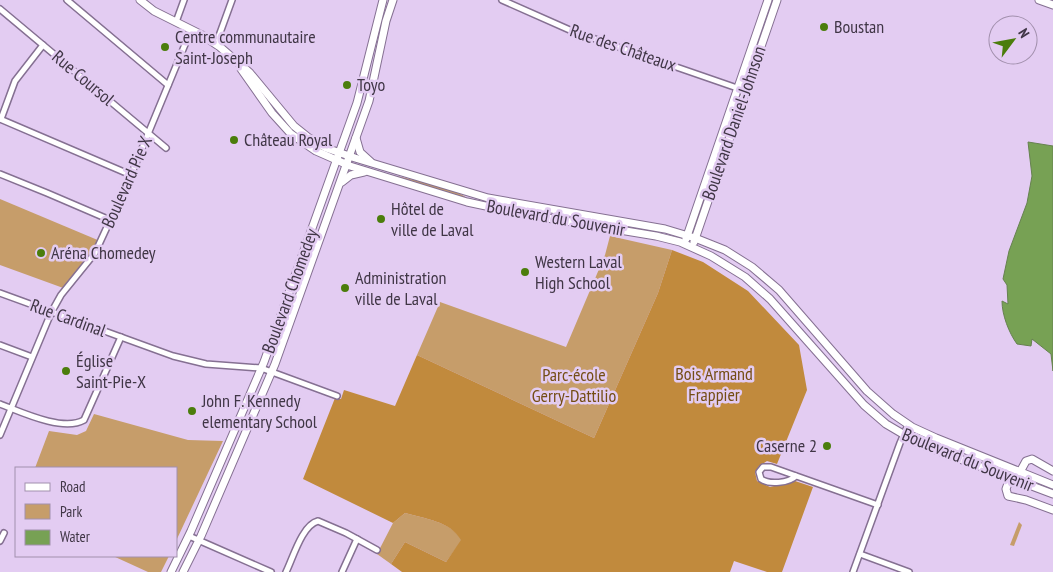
<svg xmlns="http://www.w3.org/2000/svg" width="1053" height="572" viewBox="0 0 1053 572" font-family="'PT Sans Narrow',sans-serif">
  <style>
    .green { fill: #c69d6a }
    .forest { fill: #c18a3d }
    .water { fill: #77a154; stroke: #668150 }
    .lines { fill: none; stroke-linecap: round; stroke-linejoin: round }
    .street-casing { stroke: #857092; stroke-width: 8 }
    .secondary-casing { stroke: #857092; stroke-width: 9 }
    .street { stroke: #fff; stroke-width: 5 }
    .secondary { stroke: #fff; stroke-width: 7 }
    .poi-dot { fill: #4b7d0c; stroke: #e3ccf2; stroke-width: 2 }
    .labels { text-anchor: middle; stroke-width: 5; stroke-linejoin: round; paint-order: stroke }
    .poi-label { font-size: 18px; fill: #403646; stroke: #e3ccf2; text-anchor: start }
    .street-label { font-size: 18px; fill: #403646; stroke: #e3ccf2 }
    .park-label { font-size: 18px; fill: #744d14; stroke: #e3ccf2 }
  </style>
  <rect width="100%" height="100%" fill="#e3ccf2"/>
  <g class="green">
    <path d="M 731,118 L 726,139 L 696,227 L 693,226 Z"/>
    <path d="M 393,175 C 412,180 455,187 468,199 Z"/>
    <path d="M 0,199 L 100,241 L 66,289 L 0,265 Z"/>
    <path d="M 610,236 L 672,250 L 658,293 L 594,438 L 417,355 L 440,302 L 566,347 L 605,255 Z"/>
    <path d="M 94,414 L 188,440 L 223,441 L 176,541 L 176,468 L 35,468 L 49,431 L 77,435 L 86,431 Z"/>
    <path d="M 405,513 C 425,519 450,521 462,540 L 446,562 L 405,542 L 391,564 L 377,554 L 393,523 Z"/>
    <path d="M 1019,522 L 1022,525 L 1014,546 L 1010,545 Z"/>
    <path d="M 113,556 L 169,556 L 161,572 L 148,572 Z"/>
  </g>
  <path class="forest" d="M 672,250 L 703,262 L 748,291 L 799,345 L 807,390 L 777,464 L 767,461 L 759,466 L 755,472 L 757,481 L 770,487 L 795,481 L 813,487 L 782,572 L 767,572 L 734,561 L 730,572 L 402,572 L 391,564 L 405,542 L 446,562 L 461,540 C 450,521 425,519 405,513 L 393,523 L 303,479 L 335,398 L 341,399 L 344,390 L 395,406 L 417,355 L 594,438 L 658,293 Z"/>
  <path class="water" d="M 1028,142 L 1053,146 L 1053,371 L 1051,354 L 1032,339 L 1031,346 L 1017,344 C 1009,333 1002,315 1002,301 L 1008,304 L 1007,285 L 1003,279 L 1009,251 L 1027,203 L 1032,176 Z"/>
  <g class="lines">
    <g class="street-casing">
      <g id="street">
        <path d="M 67,0 L 168,85"/>
        <path d="M 502,0 L 572,31 L 740,89"/>
        <path d="M 0,9 L 166,148"/>
        <path d="M 176,22 L 184,0"/>
        <path d="M 216,44 L 232,0"/>
        <path d="M 0,119 L 131,175"/>
        <path d="M 1,119 L 15,81 L 43,45"/>
        <path d="M 0,174 L 47,193 L 110,220"/>
        <path d="M 0,293 L 173,356 L 206,364 L 261,368 L 337,396"/>
        <path d="M 0,345 L 32,357"/>
        <path d="M 0,404 C 21,412 63,432 84,420 L 121,337"/>
        <path d="M 0,435 L 51,313 L 61,295 L 95,253 L 131,175 L 191,30"/>
        <path d="M 796,476 C 789,483 769,485 761,479 L 759,472 L 763,467 L 771,467 L 878,505"/>
        <path d="M 189,536 L 271,572"/>
        <path d="M 0,541 L 4,533"/>
        <path d="M 860,554 L 909,572"/>
        <path d="M 286,572 C 293,558 302,525 318,521 L 346,533 L 377,550"/>
        <path d="M 342,572 L 357,539"/>
        <path d="M 853,572 L 900,443 L 908,425"/>
      </g>
    </g>
    <g class="secondary-casing">
      <g id="secondary">
        <path d="M 140,0 L 154,11 L 202,35 L 220,47 L 250,73 L 294,126 L 309,138 L 326,148 L 355,158 L 488,198 L 665,229 L 695,238 L 725,250 L 752,267 L 779,290 L 867,391 L 893,414 L 912,427 L 936,438 L 1053,485"/>
        <path d="M 1039,0 L 1053,5"/>
        <path d="M 241,69 L 272,113 L 291,134 L 316,151 L 350,166 L 467,202 L 523,214 L 656,236 L 680,242 L 711,256 L 745,277 L 770,299 L 864,405 L 886,424 L 920,444 L 1053,494"/>
        <path d="M 356,138 L 360,152 L 371,162"/>
        <path d="M 342,182 L 351,175 L 364,172"/>
        <path d="M 686,239 L 768,0"/>
        <path d="M 694,242 L 777,0"/>
        <path d="M 1020,472 L 1026,461 L 1032,459 L 1053,471"/>
        <path d="M 1010,478 L 1006,489 L 1008,496 L 1026,500 L 1053,510"/>
        <path d="M 171,572 L 191,531 L 264,362 L 357,103 L 383,0"/>
        <path d="M 183,572 L 201,536 L 275,364 L 369,101 L 386,21 L 393,0"/>
      </g>
    </g>
    <use href="#street" class="street"/>
    <use href="#secondary" class="secondary"/>
  </g>
  <g class="poi-dot">
    <circle cx="824" cy="27" r="5"/>
    <circle cx="165" cy="47" r="5"/>
    <circle cx="347" cy="85" r="5"/>
    <circle cx="234" cy="140" r="5"/>
    <circle cx="381" cy="219" r="5"/>
    <circle cx="41" cy="253" r="5"/>
    <circle cx="525" cy="272" r="5"/>
    <circle cx="345" cy="288" r="5"/>
    <circle cx="66" cy="371" r="5"/>
    <circle cx="192" cy="411" r="5"/>
    <circle cx="827" cy="446" r="5"/>
  </g>
  <g class="labels">
    <g class="poi-label">
      <text x="834" y="33">Boustan</text>
      <text x="175" y="43">Centre communautaire<tspan x="175" dy="21">Saint-Joseph</tspan></text>
      <text x="357" y="91">Toyo</text>
      <text x="244" y="146">Château Royal</text>
      <text x="391" y="215">Hôtel de<tspan x="391" dy="21">ville de Laval</tspan></text>
      <text x="51" y="259">Aréna Chomedey</text>
      <text x="535" y="268">Western Laval<tspan x="535" dy="21">High School</tspan></text>
      <text x="355" y="284">Administration<tspan x="355" dy="21">ville de Laval</tspan></text>
      <text x="76" y="367">Église<tspan x="76" dy="21">Saint-Pie-X</tspan></text>
      <text x="202" y="407">John F. Kennedy<tspan x="202" dy="21">elementary School</tspan></text>
      <text x="817" y="452" text-anchor="end">Caserne 2</text>
    </g>
    <g class="street-label">
      <text transform="translate(623 48) rotate(19)" y="6">Rue des Châteaux</text>
      <text transform="translate(83 78) rotate(40)" y="6">Rue Coursol</text>
      <text transform="translate(734 123) rotate(-71)" y="6">Boulevard Daniel-Johnson</text>
      <text transform="translate(127 182) rotate(-66)" y="6">Boulevard Pie X</text>
      <text transform="translate(556 218) rotate(10)" y="6">Boulevard du Souvenir</text>
      <text transform="translate(290 291) rotate(-70)" y="6">Boulevard Chomedey</text>
      <text transform="translate(68 318) rotate(20)" y="6">Rue Cardinal</text>
      <text transform="translate(968 460) rotate(22)" y="6">Boulevard du Souvenir</text>
    </g>
    <g class="park-label">
      <text x="714" y="380">Bois Armand<tspan x="714" dy="21">Frappier</tspan></text>
      <text x="574" y="381">Parc-école<tspan x="574" dy="21">Gerry-Dattilio</tspan></text>
    </g>
  </g>
  <rect x="15" y="467" width="162" height="90" fill="#e3ccf2" stroke="#a290ad"/>
  <rect x="25" y="483" width="25" height="8" fill="#ffffff" stroke="#a290ad"/>
  <text x="60" y="492" font-size="15" fill="#403646">Road</text>
  <rect x="25" y="504" width="25" height="15" fill="#c69d6a" stroke="#a290ad"/>
  <text x="60" y="517" font-size="15" fill="#403646">Park</text>
  <rect x="25" y="530" width="25" height="15" fill="#77a154" stroke="#a290ad"/>
  <text x="60" y="542" font-size="15" fill="#403646">Water</text>
  <g transform="translate(1013 40) rotate(58)"><circle r="24" fill="#e3ccf2" stroke="#a290ad"/>
  <path d="M0-4L9 19L0 12L-9 19Z" fill="#4b7d0c"/>
  <text y="-8" font-size="14" font-weight="bold" text-anchor="middle" fill="#403646">N</text>
  </g>
</svg>
